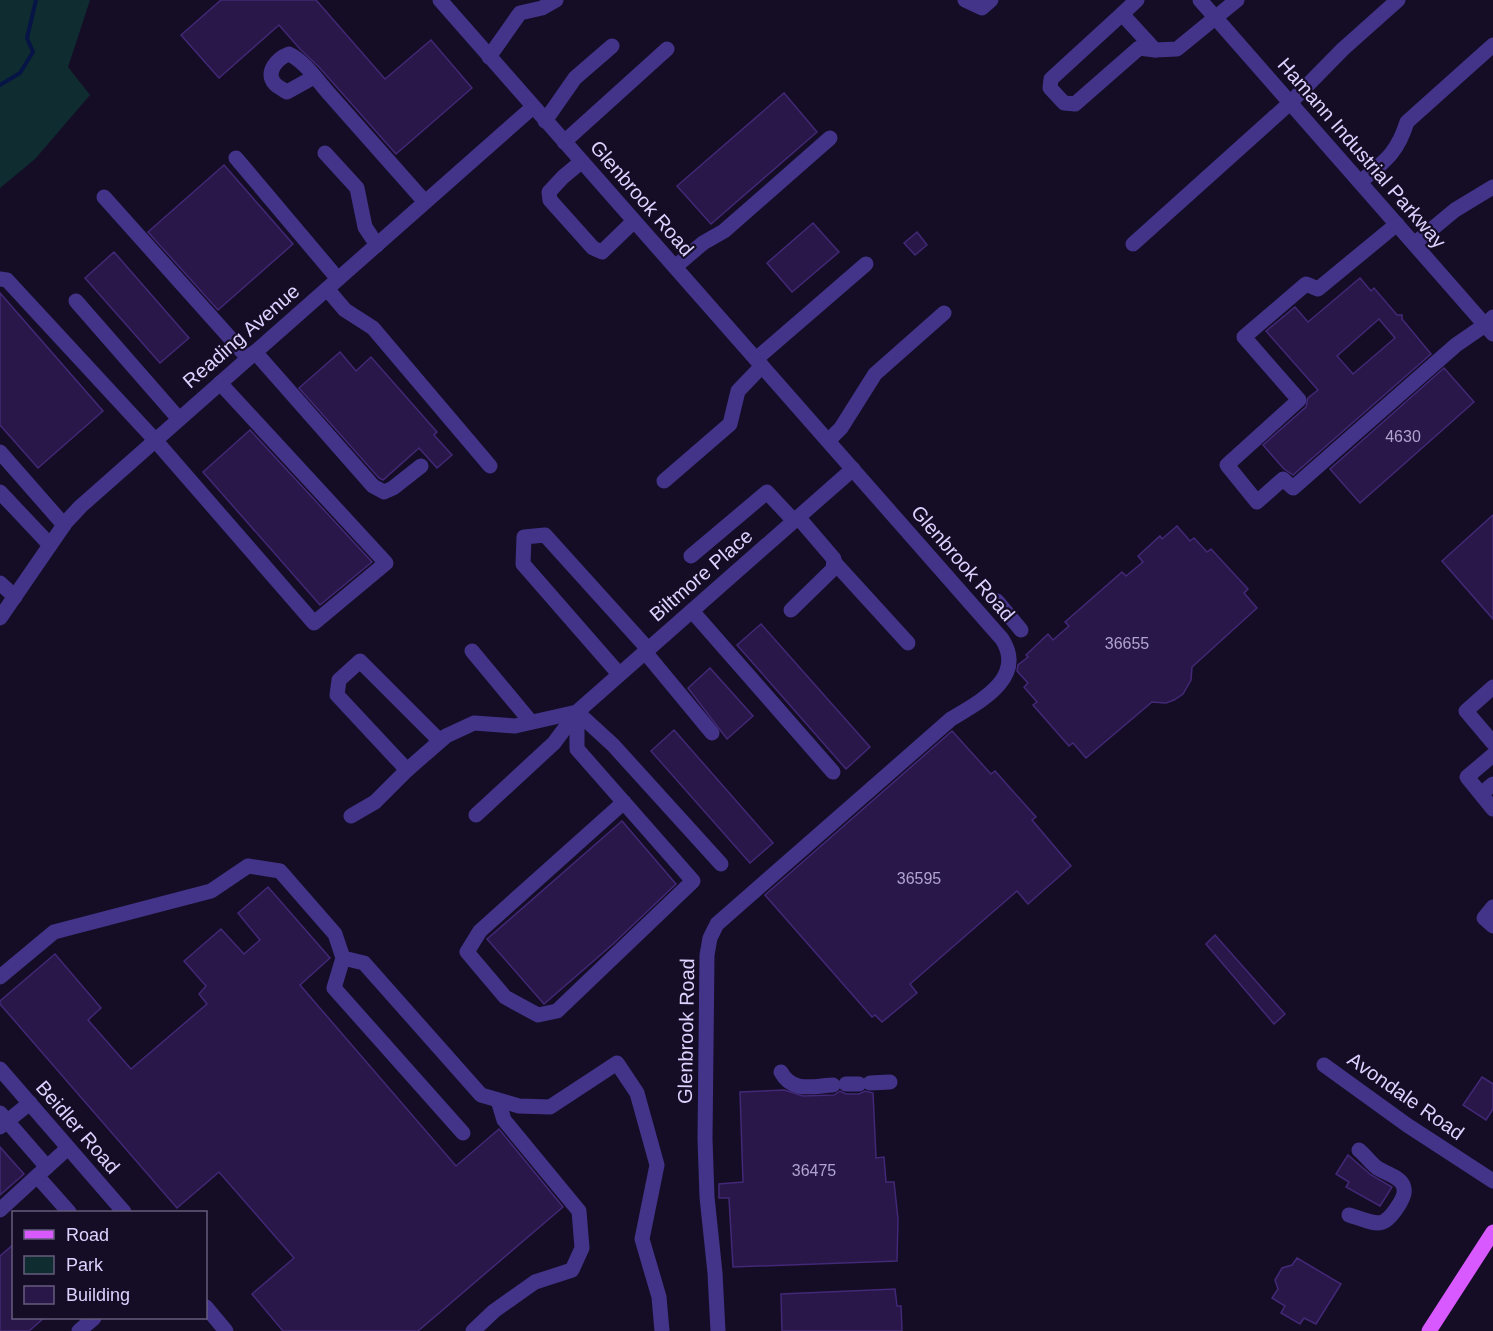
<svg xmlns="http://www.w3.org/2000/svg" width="1493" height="1331" viewBox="0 0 1493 1331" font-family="Arial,sans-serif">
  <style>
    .green { fill: #0f2d30 }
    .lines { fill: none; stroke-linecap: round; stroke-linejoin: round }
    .stream { stroke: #061446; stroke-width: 4 }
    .building { fill: #281748; stroke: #422876; stroke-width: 1.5; fill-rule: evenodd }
    .minor { stroke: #433489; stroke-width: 15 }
    .major { stroke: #d859ff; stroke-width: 15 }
    .labels { text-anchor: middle; stroke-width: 4.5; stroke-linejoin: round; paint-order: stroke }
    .number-label { font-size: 16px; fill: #b0a3d1 }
    .street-label { font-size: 20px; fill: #ddd2ff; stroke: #150d26 }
  </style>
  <rect width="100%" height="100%" fill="#150d26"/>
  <path class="green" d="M 0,0 L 90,0 L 68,67 L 90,95 L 35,159 L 0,188 Z"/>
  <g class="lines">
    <path class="stream" d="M 0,85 L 20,73 L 33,52 L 27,38 L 36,0"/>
  </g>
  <g class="building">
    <path d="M 221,0 L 316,0 L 385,79 L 431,40 L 472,88 L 396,154 L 319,67 L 300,49 L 279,25 L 219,78 L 181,35 Z"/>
    <path d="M 784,93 L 817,132 L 711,224 L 677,186 Z"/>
    <path d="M 224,165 L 293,244 L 218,310 L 148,232 Z"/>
    <path d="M 813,223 L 839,252 L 792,292 L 767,263 Z"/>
    <path d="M 917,232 L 927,245 L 915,255 L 904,243 Z"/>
    <path d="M 114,252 L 189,338 L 160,363 L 85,278 Z"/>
    <path d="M 1360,278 L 1371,291 L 1374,288 L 1397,315 L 1402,315 L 1402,319 L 1431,354 L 1293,475 L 1284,469 L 1263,445 L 1306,407 L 1308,398 L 1318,390 L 1266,331 L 1295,307 L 1308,322 ZM 1379,319 L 1395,338 L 1353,374 L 1337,356 Z"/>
    <path d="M 0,293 L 103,411 L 38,468 L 0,425 Z"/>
    <path d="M 340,352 L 356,371 L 371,357 L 437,432 L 434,435 L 452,455 L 437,468 L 419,448 L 383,480 L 379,478 L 299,388 Z"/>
    <path d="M 1444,368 L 1474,402 L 1360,503 L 1330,469 Z"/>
    <path d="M 250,430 L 372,562 L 320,605 L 203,472 Z"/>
    <path d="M 1493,515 L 1493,619 L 1442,561 Z"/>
    <path d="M 1177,526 L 1190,541 L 1194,538 L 1207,552 L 1211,549 L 1248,589 L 1244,593 L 1257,608 L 1192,667 L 1191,680 L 1183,694 L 1174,700 L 1166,703 L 1152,702 L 1086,758 L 1073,743 L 1069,746 L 1033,705 L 1037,702 L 1024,687 L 1028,683 L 1017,671 L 1018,665 L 1028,657 L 1026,655 L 1048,634 L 1053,640 L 1069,626 L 1065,622 L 1122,572 L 1126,576 L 1143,562 L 1138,556 L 1160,536 L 1162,539 Z"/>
    <path d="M 761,624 L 870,747 L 846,769 L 737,645 Z"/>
    <path d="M 710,668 L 753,716 L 727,739 L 688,688 Z"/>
    <path d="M 674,730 L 773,843 L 750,863 L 651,751 Z"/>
    <path d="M 952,731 L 991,774 L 995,771 L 1036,817 L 1032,820 L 1071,866 L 1028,904 L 1017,891 L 910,984 L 917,993 L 882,1022 L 875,1015 L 872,1017 L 765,895 Z"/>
    <path d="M 622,821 L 676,884 L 613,944 L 544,1004 L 487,939 Z"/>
    <path d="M 268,887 L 330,958 L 300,985 L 456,1166 L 499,1129 L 563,1207 L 418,1331 L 283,1331 L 252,1294 L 294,1258 L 219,1172 L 177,1208 L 0,1004 L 0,1001 L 55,954 L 101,1008 L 88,1020 L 131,1069 L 207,1004 L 199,994 L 206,986 L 184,961 L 221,929 L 244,954 L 260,940 L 238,913 Z"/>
    <path d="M 1215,935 L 1285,1014 L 1274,1024 L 1206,944 Z"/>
    <path d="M 1482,1077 L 1493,1084 L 1493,1109 L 1486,1120 L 1463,1105 Z"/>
    <path d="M 784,1090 L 803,1096 L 834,1095 L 840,1091 L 846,1094 L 859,1094 L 865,1091 L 873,1093 L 876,1158 L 884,1157 L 886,1182 L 894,1182 L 898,1219 L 897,1261 L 733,1267 L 729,1198 L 719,1198 L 719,1184 L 743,1182 L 740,1092 Z"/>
    <path d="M 0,1147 L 24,1174 L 0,1195 Z"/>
    <path d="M 1348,1155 L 1371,1175 L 1392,1187 L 1380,1206 L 1346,1187 L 1349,1182 L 1336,1174 Z"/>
    <path d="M 14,1244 L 14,1317 L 45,1317 L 29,1331 L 0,1331 L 0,1256 Z"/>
    <path d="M 1297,1258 L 1341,1284 L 1316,1324 L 1304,1318 L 1300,1324 L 1281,1313 L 1285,1306 L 1272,1298 L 1278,1289 L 1275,1280 L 1282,1268 L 1292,1265 Z"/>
    <path d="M 895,1289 L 897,1306 L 901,1306 L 902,1331 L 782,1331 L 781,1294 Z"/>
  </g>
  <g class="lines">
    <g class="minor">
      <path d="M 440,0 L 1002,639 C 1027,678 979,702 951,719 L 717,924 L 710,938 L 707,955 L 705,1139 L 707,1197 L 715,1273 L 718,1331"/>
      <path d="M 965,0 L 982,8 L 991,0"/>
      <path d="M 1137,0 L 1122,14 L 1155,50 L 1177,49 L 1237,0"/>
      <path d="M 1200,0 L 1493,334"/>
      <path d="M 1122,14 L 1051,79 L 1050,88 L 1064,103 L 1075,104 L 1139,48 L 1155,50"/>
      <path d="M 489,57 L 520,13 L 542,8 L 556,0"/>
      <path d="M 314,77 L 287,92 C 284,90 278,87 275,84 C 264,72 278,58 289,54 C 306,62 319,83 332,97 C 363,132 394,167 425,202"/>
      <path d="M 545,121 L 575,78 L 612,46"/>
      <path d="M 564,142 L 667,49"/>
      <path d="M 325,153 L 357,188 L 365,227 L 377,245"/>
      <path d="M 236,158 L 338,279"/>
      <path d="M 581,162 L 563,177 L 549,192 L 550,200 L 593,248 L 602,252 L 634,221"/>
      <path d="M 1360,182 C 1384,162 1397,154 1407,122 L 1493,45"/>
      <path d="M 104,197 L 248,358"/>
      <path d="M 1397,224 L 1318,289 L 1306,284 L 1244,337 L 1299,400 L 1227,465 L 1257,502 L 1283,479 L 1293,488 L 1456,345 L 1485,325 L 1493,317"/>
      <path d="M 1133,244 L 1290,103 L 1343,49 L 1398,0"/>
      <path d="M 1414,244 L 1455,210 L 1493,187"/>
      <path d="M 675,267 L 703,243 L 724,231 L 830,138"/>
      <path d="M 0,279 L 7,280 L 155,440 L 314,623 L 386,563 L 220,383"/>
      <path d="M 327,289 L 345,310 L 373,328 L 490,466"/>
      <path d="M 76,301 L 179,419"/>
      <path d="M 255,352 L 373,486 L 384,492 L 393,488 L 421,466"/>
      <path d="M 756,359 L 866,264"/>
      <path d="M 828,441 L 841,428 L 875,374 L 944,313"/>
      <path d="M 0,452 L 64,525"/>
      <path d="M 664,481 L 730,424 L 738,391 L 762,366"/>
      <path d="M 0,492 L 50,545"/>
      <path d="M 691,556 L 767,492 L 794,521"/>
      <path d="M 835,563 L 908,643"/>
      <path d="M 0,583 L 15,597"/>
      <path d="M 997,601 L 1021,630"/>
      <path d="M 791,610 L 833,569 L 834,559 L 798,517"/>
      <path d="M 692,611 L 833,772"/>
      <path d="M 0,618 L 66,522 L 81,506 L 533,107"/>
      <path d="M 472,651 L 531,722"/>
      <path d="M 645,652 L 712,733"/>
      <path d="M 619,674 L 523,564 L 524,537 L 545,535 L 648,649"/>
      <path d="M 1493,687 L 1466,711 L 1493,743"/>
      <path d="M 577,712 L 577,749 L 693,881 L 557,1011 L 538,1015 L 505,997 L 467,952 L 480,931 L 624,802"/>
      <path d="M 577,712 L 613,745 L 721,864"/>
      <path d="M 440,741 L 360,661 L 339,680 L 337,695 L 407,770 L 446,736 L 474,723 L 515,726 L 577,712"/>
      <path d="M 1493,755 L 1467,777 L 1493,809"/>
      <path d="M 1481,794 L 1493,784"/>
      <path d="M 476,815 L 554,743 L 577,712 L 853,469"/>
      <path d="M 351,816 L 375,802 L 407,770"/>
      <path d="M 1493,907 L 1484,918 L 1493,926"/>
      <path d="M 343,958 L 364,963 L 481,1095 L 519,1106 L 550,1107 L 617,1063 L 637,1093 L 657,1165 L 642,1239 L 659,1297 L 662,1331"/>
      <path d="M 0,977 L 54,932 L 211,891 L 248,866 L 280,871 L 335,934 L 343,958 L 334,988 L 463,1133"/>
      <path d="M 1324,1065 L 1407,1125 L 1493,1181"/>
      <path d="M 0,1069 L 124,1212"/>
      <path d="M 781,1072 C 792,1093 813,1086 833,1085"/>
      <path d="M 870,1083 L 890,1082"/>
      <path d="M 846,1084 L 859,1084"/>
      <path d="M 0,1113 L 47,1167"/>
      <path d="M 0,1127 L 30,1103"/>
      <path d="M 68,1148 L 37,1176 L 69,1212"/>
      <path d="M 0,1210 L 37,1176"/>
      <path d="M 1349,1215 C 1378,1224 1383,1231 1400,1203 C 1403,1197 1406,1192 1403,1185 C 1399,1176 1384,1173 1376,1167 C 1370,1162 1365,1155 1359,1150"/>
      <path d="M 206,1307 L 226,1331"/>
      <path d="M 79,1331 L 94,1318"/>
      <path d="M 473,1331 L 494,1311 L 535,1282 L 572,1270 L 582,1248 L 579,1211 L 504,1120 L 498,1100"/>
    </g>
    <path class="major" d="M 1429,1331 L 1493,1232"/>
  </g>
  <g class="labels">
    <g class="number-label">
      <text x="1403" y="442">4630</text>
      <text x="1127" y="649">36655</text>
      <text x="919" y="884">36595</text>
      <text x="814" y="1176">36475</text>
    </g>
    <g class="street-label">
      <text transform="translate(1362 153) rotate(49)" y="7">Hamann Industrial Parkway</text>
      <text transform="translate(642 198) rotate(49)" y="7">Glenbrook Road</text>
      <text transform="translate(241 336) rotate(-41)" y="7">Reading Avenue</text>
      <text transform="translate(963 563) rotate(49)" y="7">Glenbrook Road</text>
      <text transform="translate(701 575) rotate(-41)" y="7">Biltmore Place</text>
      <text transform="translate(686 1031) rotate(-89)" y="7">Glenbrook Road</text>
      <text transform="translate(1406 1096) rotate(35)" y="7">Avondale Road</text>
      <text transform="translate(78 1127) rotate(49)" y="7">Beidler Road</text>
    </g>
  </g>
  <rect x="12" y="1211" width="195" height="108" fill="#150d26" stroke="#655c7d" stroke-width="1.5"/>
  <rect x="24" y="1230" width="30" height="9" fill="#d859ff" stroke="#655c7d" stroke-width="1.5"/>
  <text x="66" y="1241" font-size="18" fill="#ddd2ff">Road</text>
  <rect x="24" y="1256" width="30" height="18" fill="#0f2d30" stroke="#655c7d" stroke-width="1.5"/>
  <text x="66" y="1271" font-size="18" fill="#ddd2ff">Park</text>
  <rect x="24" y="1286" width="30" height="18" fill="#281748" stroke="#655c7d" stroke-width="1.5"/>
  <text x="66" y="1301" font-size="18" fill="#ddd2ff">Building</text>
</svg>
